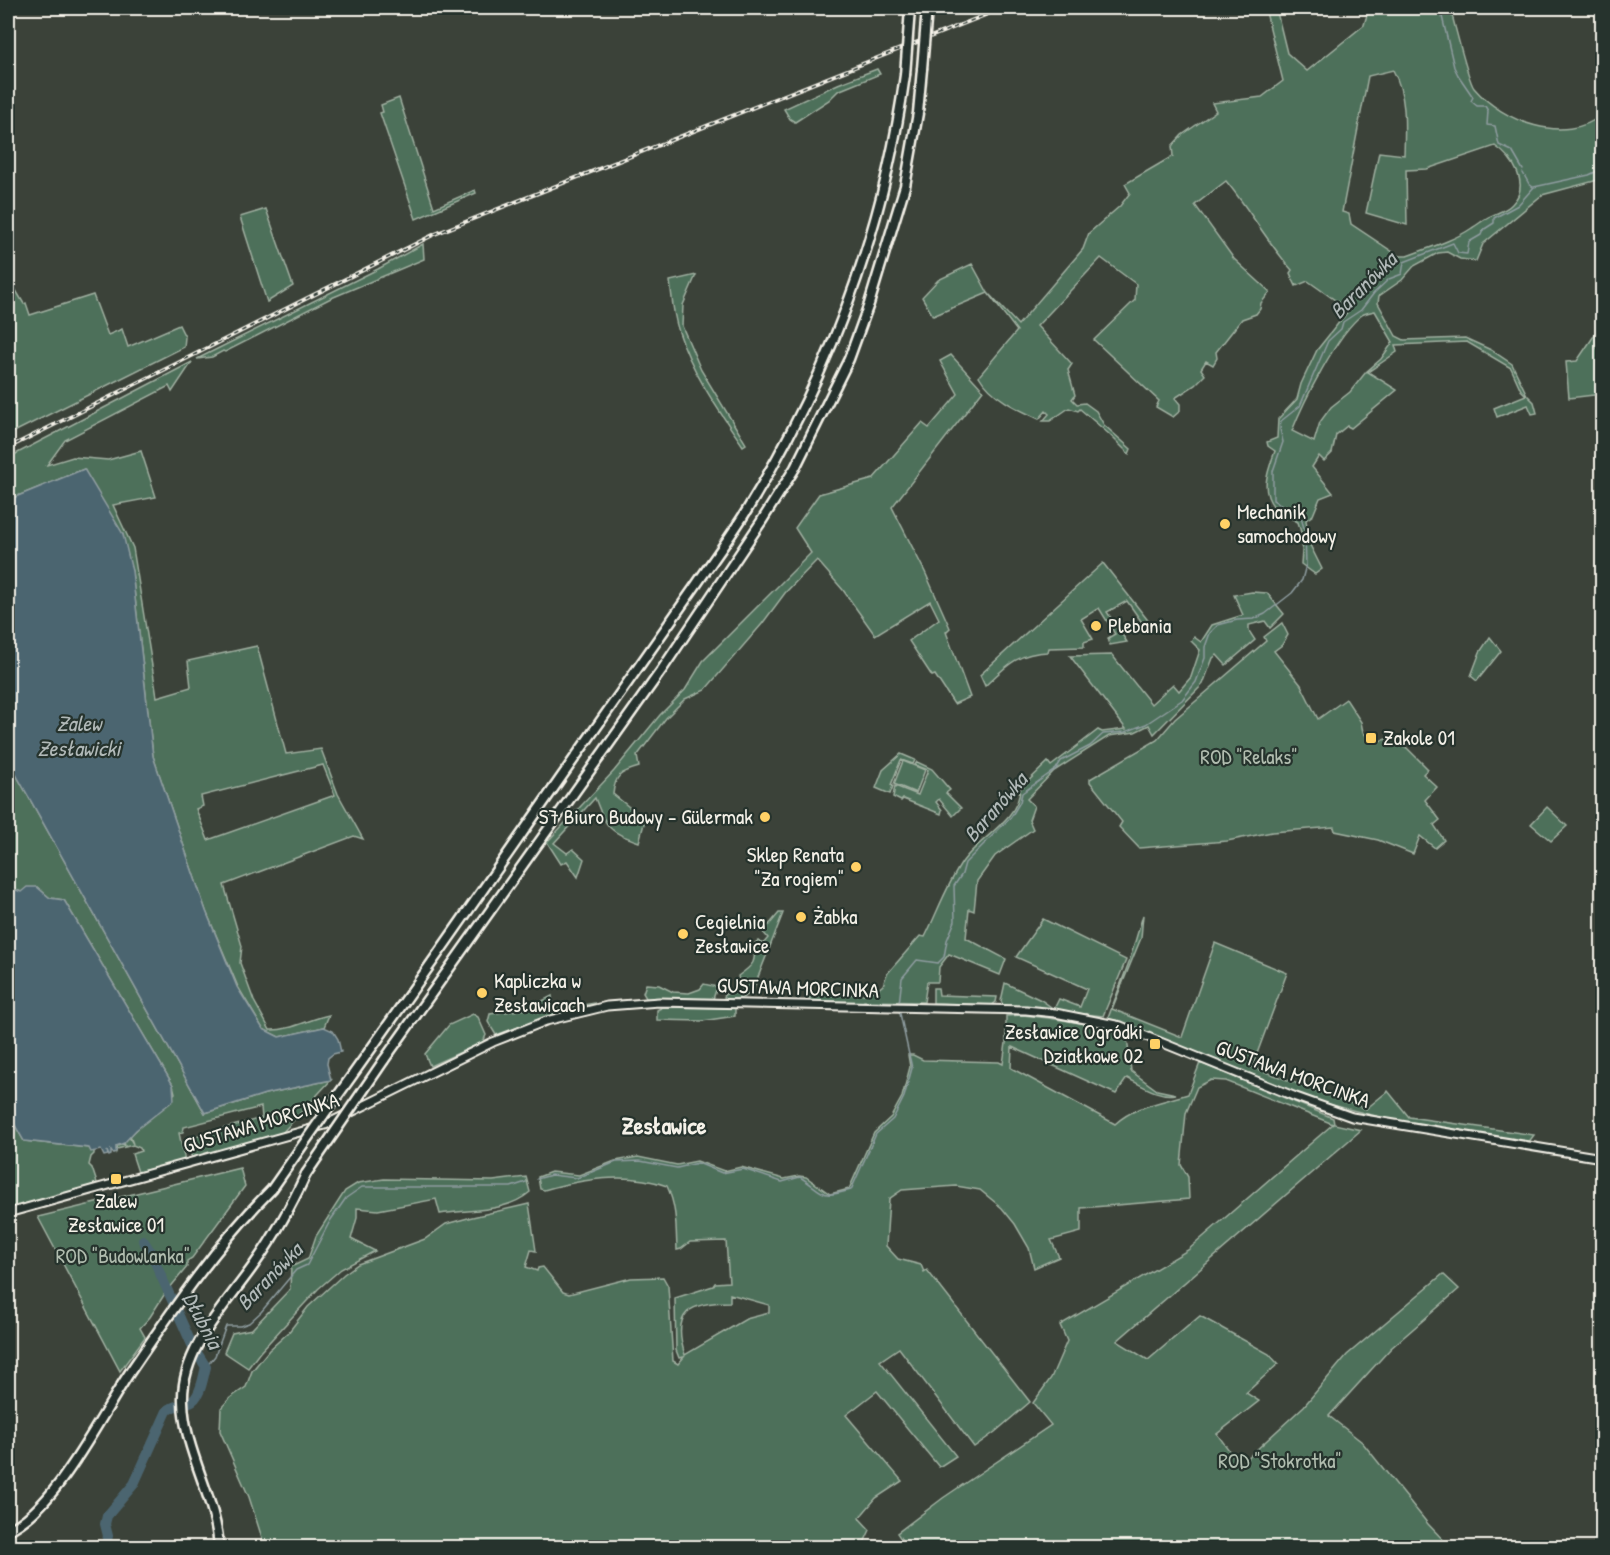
<svg xmlns="http://www.w3.org/2000/svg" width="1610" height="1555" viewBox="0 0 1610 1555" font-family="'Patrick Hand',sans-serif">
  <style>
    .green { fill: #4d6f5a; stroke: #a0b0a1; stroke-width: 1.5; fill-rule: evenodd }
    .water { fill: #4c6570; stroke: #8f9da0; stroke-width: 1.5 }
    .lines { fill: none; stroke-linecap: round; stroke-linejoin: round }
    .stream { stroke: #8f9da0; stroke-width: 1.5 }
    .river { stroke: #4c6570; stroke-width: 10 }
    .secondary-casing { stroke: #f4f1e8; stroke-width: 11 }
    .highway-casing { stroke: #f4f1e8; stroke-width: 13 }
    .secondary { stroke: #26332d; stroke-width: 7 }
    .highway { stroke: #26332d; stroke-width: 8 }
    .rail-casing { stroke: #f4f1e8; stroke-width: 4 }
    .rail { stroke: #26332d; stroke-width: 1.5; stroke-dasharray: 4.5; stroke-linecap: butt }
    .highway-bridge-casing { stroke: #f4f1e8; stroke-width: 13; stroke-linecap: butt }
    .highway-bridge { stroke: #26332d; stroke-width: 8 }
    .poi-dot { fill: #ffd166; stroke: #26332d; stroke-width: 2 }
    .labels { text-anchor: middle; stroke-width: 4.5; stroke-linejoin: round; paint-order: stroke }
    .poi-label { font-size: 21px; fill: #f4f1e8; stroke: #26332d; text-anchor: start }
    .park-label { font-size: 21px; fill: #b1bdaf; stroke: #26332d }
    .street-label { font-size: 21px; fill: #f4f1e8; stroke: #26332d }
    .water-label { font-size: 22px; font-style: italic; fill: #b1b9b8; stroke: #26332d }
    .quarter-label { font-size: 24px; font-weight: bold; fill: #f4f1e8; stroke: #26332d }
  </style>
  <rect width="100%" height="100%" fill="#3b4239"/>
  <filter id="ink" filterUnits="userSpaceOnUse"><feTurbulence type="fractalNoise" baseFrequency=".0167" numOctaves="2"/><feDisplacementMap in="SourceGraphic" scale="12" xChannelSelector="R" yChannelSelector="G"/><feConvolveMatrix kernelMatrix="1 2 1 2 8 2 1 2 1" color-interpolation-filters="sRGB"/></filter>
  <g filter="url(#ink)">
    <g class="green">
      <path d="M 1265,8 L 1276,8 L 1287,53 L 1307,71 L 1364,25 L 1369,8 L 1450,8 C 1454,21 1468,81 1474,88 C 1503,122 1564,145 1602,115 L 1602,179 L 1542,195 L 1483,244 L 1476,261 L 1460,259 L 1447,252 L 1438,253 L 1414,266 L 1402,280 L 1379,296 L 1378,303 L 1396,336 L 1404,340 L 1465,338 L 1491,350 L 1512,364 L 1527,395 L 1534,402 L 1537,413 L 1532,414 L 1528,405 L 1497,417 L 1494,408 L 1526,395 L 1521,390 L 1511,368 L 1467,342 L 1395,345 L 1397,352 L 1368,372 L 1397,390 L 1351,428 L 1347,426 L 1336,435 L 1332,453 L 1324,461 L 1319,456 L 1312,467 L 1333,493 L 1320,498 L 1313,515 L 1306,520 L 1310,545 L 1322,569 L 1315,574 L 1301,564 L 1303,539 L 1298,522 C 1291,518 1279,513 1274,507 C 1259,489 1269,469 1275,451 L 1268,446 L 1267,442 L 1277,438 L 1278,419 L 1297,399 L 1301,384 L 1317,350 L 1349,310 L 1308,281 L 1296,286 L 1290,273 L 1292,270 C 1267,242 1250,210 1226,181 L 1195,205 L 1234,259 L 1270,292 L 1261,303 L 1260,309 L 1256,314 L 1242,319 L 1216,352 L 1217,358 L 1213,365 L 1206,361 L 1201,369 L 1205,375 L 1195,385 L 1175,398 L 1180,404 L 1180,411 L 1173,417 L 1156,407 L 1159,401 L 1094,340 L 1135,300 L 1136,284 L 1101,258 L 1037,326 L 1072,364 L 1068,370 L 1075,395 L 1072,399 L 1077,404 L 1085,403 L 1096,411 L 1104,425 L 1131,449 L 1129,454 L 1109,434 L 1080,409 L 1078,411 L 1069,408 L 1050,421 L 1043,421 L 1049,414 L 1046,411 L 1039,419 C 1017,409 991,397 979,376 L 1017,331 L 988,293 L 933,316 L 922,297 L 938,280 L 972,264 L 988,293 L 1018,325 L 1083,249 L 1089,233 L 1120,206 L 1130,193 L 1125,184 L 1173,156 L 1172,146 L 1182,135 L 1216,111 L 1212,103 L 1262,97 L 1283,81 ZM 1393,70 C 1407,96 1405,125 1404,155 L 1379,152 L 1366,213 L 1407,225 L 1406,170 L 1427,169 L 1495,146 C 1513,158 1531,185 1512,204 C 1506,211 1495,213 1487,218 C 1482,221 1477,225 1472,228 C 1453,241 1428,248 1407,256 L 1399,256 L 1351,224 L 1349,214 L 1342,212 L 1368,76 ZM 1375,311 L 1393,342 L 1381,359 L 1366,372 L 1350,392 L 1331,407 L 1320,422 L 1314,442 L 1292,431 C 1303,403 1338,332 1362,315 C 1365,313 1370,312 1375,311 Z"/>
      <path d="M 877,69 L 880,74 L 838,91 L 829,100 L 795,122 L 790,119 L 784,109 L 838,84 Z"/>
      <path d="M 399,98 L 434,208 L 475,190 L 476,193 L 416,219 L 380,113 L 383,112 L 381,105 Z"/>
      <path d="M 266,209 L 293,286 L 267,302 L 240,217 Z"/>
      <path d="M 423,244 L 424,259 L 329,299 L 225,352 L 223,351 L 212,357 L 197,359 L 378,269 Z"/>
      <path d="M 696,275 L 683,305 L 682,326 L 701,370 L 746,444 L 743,446 C 719,411 692,373 679,332 C 673,315 672,298 670,281 Z"/>
      <path d="M 8,277 L 24,304 L 26,303 L 30,315 L 93,295 L 108,335 L 122,329 L 128,347 L 179,325 L 185,337 L 184,347 L 8,435 L 8,395 L 12,389 L 8,382 Z"/>
      <path d="M 1602,324 L 1602,344 L 1597,348 L 1602,355 L 1602,394 L 1569,398 L 1566,362 L 1577,361 Z"/>
      <path d="M 951,355 L 983,390 L 892,507 L 925,572 L 950,628 L 946,632 L 970,697 L 954,704 L 935,675 L 932,676 L 909,641 L 939,619 L 930,601 L 875,635 L 843,590 L 817,560 L 785,593 L 762,624 L 705,690 L 685,699 L 666,718 L 637,756 L 639,767 C 621,772 615,775 613,794 L 645,820 L 639,842 C 608,831 607,829 595,798 L 554,843 L 567,853 L 573,849 L 584,859 L 578,877 L 567,861 L 561,864 L 547,842 L 614,771 L 660,715 L 685,690 L 703,661 L 811,553 L 795,528 L 819,494 L 873,479 L 922,423 L 929,428 L 958,394 L 940,361 Z"/>
      <path d="M 192,362 L 172,392 L 169,386 L 65,440 L 47,465 L 73,457 L 108,460 L 141,451 L 156,497 L 113,505 L 133,548 L 157,697 L 191,687 L 188,661 L 257,646 L 286,754 L 321,749 L 338,794 L 363,839 L 354,836 L 224,885 L 242,946 L 240,963 L 254,1001 L 270,1030 C 290,1031 309,1019 329,1015 L 324,1027 L 279,1037 L 263,1029 L 238,987 L 206,911 L 153,756 L 132,571 L 84,469 L 8,500 L 8,458 ZM 323,765 L 335,795 L 208,840 L 196,809 L 203,806 L 201,796 Z"/>
      <path d="M 1103,563 L 1154,628 L 1148,631 L 1127,601 L 1107,612 L 1127,642 L 1110,645 L 1108,638 L 1115,634 L 1099,608 L 1081,619 L 1093,639 L 1084,642 L 1084,647 L 1049,648 L 1048,652 C 1017,653 1006,666 985,686 L 980,675 Z"/>
      <path d="M 1252,592 L 1267,593 L 1284,614 L 1270,628 L 1265,621 L 1249,625 L 1249,631 L 1255,640 L 1226,665 L 1217,655 L 1213,658 L 1203,684 L 1154,734 L 1149,725 L 1135,732 L 1109,736 L 1054,771 L 1027,799 L 1034,806 L 1029,820 L 1033,829 L 995,856 L 977,881 L 974,911 L 969,909 L 966,938 L 1006,959 L 1000,975 L 949,954 L 939,967 L 938,982 L 927,982 L 924,1002 L 864,1001 L 859,1004 L 812,1002 L 808,996 L 863,994 L 877,990 L 883,985 L 887,974 L 920,936 L 925,937 C 937,913 947,884 963,861 C 979,838 1019,820 1020,789 L 1048,762 L 1051,766 L 1098,730 L 1102,732 L 1126,729 L 1070,656 L 1112,655 L 1151,704 L 1173,684 L 1179,691 L 1191,677 L 1200,650 L 1191,641 L 1194,637 L 1201,642 L 1212,625 L 1243,615 L 1234,595 Z"/>
      <path d="M 1282,623 L 1288,635 L 1282,645 L 1274,651 L 1301,685 L 1318,719 L 1346,699 L 1361,722 L 1363,732 L 1369,739 L 1379,741 L 1390,738 L 1407,748 L 1428,769 L 1423,774 L 1437,787 L 1425,800 L 1440,820 L 1434,825 L 1444,840 L 1435,848 L 1420,836 L 1413,854 L 1378,840 L 1335,831 L 1334,827 L 1272,832 L 1227,841 L 1139,848 L 1119,827 L 1122,822 L 1090,782 L 1090,779 L 1157,740 L 1175,719 L 1266,641 L 1264,637 Z"/>
      <path d="M 1490,637 L 1501,651 L 1477,681 L 1471,676 L 1480,652 Z"/>
      <path d="M 901,754 L 915,760 L 913,764 L 901,760 L 891,785 L 893,786 L 890,794 L 876,788 L 883,770 Z"/>
      <path d="M 903,761 L 925,770 L 916,793 L 894,784 Z"/>
      <path d="M 917,762 L 932,769 L 950,790 L 946,793 L 961,808 L 953,816 L 939,799 L 936,802 L 942,810 L 941,814 L 903,799 L 901,801 L 893,797 L 895,786 L 918,795 L 928,770 L 915,765 Z"/>
      <path d="M 8,764 L 13,769 L 205,1113 L 265,1094 L 331,1080 L 281,1134 L 192,1158 C 190,1151 186,1143 192,1137 L 262,1118 L 261,1107 L 184,1127 L 183,1132 L 179,1133 L 185,1161 L 138,1172 L 132,1154 L 141,1151 L 140,1148 L 133,1145 L 117,1149 L 116,1152 L 115,1147 L 123,1144 L 125,1146 L 124,1141 L 129,1137 L 133,1144 L 130,1136 L 175,1093 L 173,1085 L 64,900 L 50,898 L 37,887 L 21,892 L 8,886 Z"/>
      <path d="M 1547,807 L 1567,826 L 1551,841 L 1531,824 Z"/>
      <path d="M 779,913 L 783,913 L 753,990 C 745,999 738,999 726,999 L 724,997 L 725,994 L 742,992 L 738,976 C 755,964 755,963 755,943 L 758,941 L 763,944 L 768,938 L 763,932 Z"/>
      <path d="M 1143,915 L 1141,938 L 1112,1009 L 1182,1037 L 1215,943 L 1287,973 L 1252,1067 L 1366,1109 L 1388,1091 L 1409,1117 L 1534,1135 L 1528,1143 L 1396,1121 L 1312,1100 L 1142,1030 L 1108,1018 L 1129,962 Z"/>
      <path d="M 1043,919 L 1126,960 L 1103,1016 L 1003,1005 L 1001,1001 L 1005,983 L 1041,1000 L 1054,1009 L 1059,999 L 1080,1007 L 1087,989 L 1016,957 Z"/>
      <path d="M 646,984 L 659,985 L 673,992 L 689,993 L 700,989 L 704,984 L 717,987 L 713,999 L 646,998 L 643,993 Z"/>
      <path d="M 933,988 L 938,988 L 939,995 L 997,997 L 996,1002 L 992,1005 L 933,1003 Z"/>
      <path d="M 552,996 L 553,1010 L 595,1003 L 553,1015 L 496,1035 L 488,1022 L 490,1014 L 527,1009 Z"/>
      <path d="M 663,1007 L 735,1008 L 735,1016 L 702,1021 L 657,1020 L 657,1010 Z"/>
      <path d="M 473,1014 L 478,1017 L 486,1035 L 483,1042 L 430,1066 L 425,1054 L 449,1025 Z"/>
      <path d="M 1023,1015 C 1059,1019 1093,1023 1127,1037 L 1131,1071 L 1157,1090 L 1176,1094 C 1158,1097 1143,1086 1127,1078 L 1116,1094 L 1012,1047 L 1011,1068 L 1115,1124 C 1134,1106 1163,1102 1188,1094 L 1200,1063 L 1333,1118 L 1334,1124 L 1361,1130 L 1117,1341 L 1148,1360 L 1200,1316 L 1269,1354 L 1278,1364 L 1246,1393 L 1259,1401 L 1217,1434 L 1240,1465 L 1304,1406 L 1347,1355 L 1443,1274 L 1459,1289 L 1391,1348 L 1329,1416 L 1362,1442 L 1428,1524 L 1449,1546 L 907,1548 L 897,1533 L 943,1498 L 1051,1425 L 1033,1403 L 1051,1378 L 1067,1341 L 1060,1325 L 1188,1250 L 1333,1124 L 1226,1081 L 1211,1080 L 1197,1087 L 1186,1113 L 1181,1165 L 1188,1177 L 1189,1199 L 1081,1208 L 1081,1232 L 1051,1240 L 1059,1257 L 1034,1268 L 1029,1248 L 1015,1224 L 1002,1208 L 980,1190 L 956,1186 L 902,1190 L 889,1199 L 886,1246 L 898,1259 L 921,1265 L 924,1272 L 927,1270 L 1030,1402 L 995,1432 L 974,1447 L 899,1348 L 880,1361 L 956,1456 L 939,1467 L 877,1391 L 846,1415 L 902,1481 L 876,1498 L 859,1518 L 870,1530 L 862,1547 L 263,1547 L 263,1541 L 249,1497 L 220,1431 L 221,1408 L 230,1398 L 246,1387 L 252,1371 L 269,1350 L 288,1333 L 308,1307 L 344,1274 L 358,1264 L 425,1239 L 446,1224 L 468,1218 L 529,1204 L 536,1251 L 531,1250 L 526,1267 L 537,1271 L 538,1268 L 543,1267 L 563,1292 L 569,1294 L 631,1278 L 663,1277 L 668,1286 L 673,1361 L 678,1364 L 684,1357 L 679,1358 L 676,1350 L 675,1298 L 713,1286 L 715,1283 L 729,1282 L 726,1241 L 690,1242 L 681,1249 L 677,1250 C 676,1228 677,1207 667,1186 C 629,1172 582,1179 544,1190 L 540,1189 L 538,1177 L 551,1172 L 579,1175 L 615,1161 L 638,1157 L 677,1165 L 697,1161 L 724,1171 L 741,1167 L 784,1179 L 799,1176 L 806,1177 L 830,1194 L 849,1189 L 874,1133 L 891,1117 L 902,1097 L 910,1067 L 908,1055 L 913,1055 L 923,1060 L 999,1062 L 1003,1064 L 1006,1043 L 1006,1016 ZM 730,1294 L 769,1305 L 769,1313 L 746,1319 L 685,1355 C 671,1312 690,1302 730,1302 Z"/>
      <path d="M 8,1113 L 24,1141 L 89,1148 L 91,1151 L 94,1151 L 94,1154 L 91,1157 L 89,1165 L 92,1168 L 97,1183 L 81,1190 L 8,1210 Z"/>
      <path d="M 240,1168 L 245,1186 L 192,1258 L 187,1261 L 187,1267 L 164,1295 L 150,1317 L 140,1328 L 145,1337 L 120,1371 L 38,1217 Z"/>
      <path d="M 526,1177 L 530,1192 C 506,1213 469,1209 440,1214 L 436,1199 L 378,1210 L 357,1208 L 357,1218 L 351,1239 L 375,1251 L 341,1269 L 318,1289 L 260,1352 L 248,1368 L 224,1352 L 232,1333 L 252,1329 L 290,1289 L 291,1267 L 308,1259 L 316,1236 L 345,1191 L 358,1183 L 384,1179 L 493,1181 Z"/>
    </g>
    <g class="water">
      <path d="M 84,469 L 123,534 L 132,571 L 153,756 L 206,911 L 237,987 L 263,1029 L 279,1037 L 324,1027 L 333,1031 L 338,1039 L 341,1052 L 333,1054 L 328,1058 L 327,1064 L 331,1080 L 265,1094 L 205,1113 L 13,769 L 8,764 L 8,500 Z"/>
      <path d="M 8,887 L 21,892 L 27,887 L 37,887 L 50,898 L 64,900 L 173,1085 L 174,1100 L 136,1130 L 124,1143 L 116,1146 L 116,1152 L 113,1153 L 111,1150 L 111,1155 L 109,1156 L 107,1151 L 108,1155 L 104,1156 L 101,1150 L 91,1152 L 89,1148 L 24,1141 L 8,1113 Z"/>
    </g>
    <g class="lines">
      <g class="stream">
        <path d="M 1440,8 L 1454,67 L 1458,75 L 1473,97 L 1471,101 L 1477,106 L 1485,106 L 1488,111 L 1487,125 L 1495,126 L 1499,145 L 1512,151 L 1523,170"/>
        <path d="M 1523,173 L 1529,184 L 1533,187"/>
        <path d="M 899,1004 L 902,978 L 917,960 L 938,963 L 944,957 L 947,940 L 955,921 L 954,886 L 962,874 L 965,863 L 1011,817 L 1020,802 L 1022,793 L 1056,769 L 1061,761 L 1090,746 L 1103,734 L 1125,732 L 1146,724 L 1182,700 L 1196,682 L 1205,658 L 1205,647 L 1210,633 L 1218,625 L 1237,620 L 1254,619 L 1265,614 L 1292,593 L 1302,580 L 1306,565 L 1305,532 L 1301,517 L 1273,500 L 1273,471 L 1283,442 L 1280,429 L 1281,421 L 1300,406 L 1328,341 L 1341,329 L 1343,322 L 1361,310 L 1374,293 L 1389,279 L 1402,274 L 1404,262 L 1453,243 L 1458,253 L 1467,254 L 1469,242 L 1481,235 L 1483,230 L 1494,223 L 1494,218 L 1518,205 L 1534,187 L 1589,175 L 1602,169"/>
        <path d="M 537,1179 L 551,1175 L 577,1178 L 616,1162 L 640,1161 L 677,1168 L 698,1163 L 722,1173 L 743,1169 L 782,1182 L 800,1177 C 826,1193 818,1199 851,1190 L 876,1134 L 893,1119 L 904,1097 L 912,1068 L 899,1009"/>
        <path d="M 206,1367 L 215,1356 L 226,1326 L 240,1326 L 249,1323 L 261,1312 L 296,1270 L 307,1265 L 330,1221 L 346,1198 L 362,1187 L 511,1187 L 526,1182"/>
      </g>
      <path class="river" d="M 105,1548 L 108,1536 L 105,1524 L 107,1516 L 134,1484 L 167,1411 C 174,1404 181,1406 190,1402 C 201,1398 203,1377 206,1367 L 192,1345 L 150,1251 L 143,1240"/>
      <g class="secondary-casing">
        <path id="secondary" d="M 8,1213 L 325,1125 L 493,1042 L 546,1021 L 607,1006 L 659,1002 L 1026,1010 L 1055,1013 L 1121,1026 L 1296,1097 L 1352,1117 L 1602,1158"/>
      </g>
      <g class="highway-casing">
        <g id="highway">
          <path d="M 384,1060 L 663,668 L 761,522 L 795,468 L 849,359 L 869,304 L 905,186 L 918,113 L 922,69"/>
          <path d="M 323,1116 C 406,1001 486,885 567,769 C 610,708 653,647 696,585 C 713,560 731,536 747,510 C 828,377 884,230 905,75"/>
          <path d="M 8,1530 C 57,1508 101,1414 132,1369 C 175,1306 218,1243 272,1189"/>
          <path d="M 219,1548 C 216,1497 184,1452 183,1401 C 181,1348 228,1303 256,1262 C 276,1234 292,1204 306,1174"/>
        </g>
      </g>
      <use href="#secondary" class="secondary"/>
      <use href="#highway" class="highway"/>
      <g class="rail-casing">
        <path id="rail" d="M 8,448 L 435,234 L 1003,8"/>
      </g>
      <use href="#rail" class="rail"/>
      <g class="highway-bridge-casing">
        <g id="highway-bridge">
          <path d="M 922,69 L 927,8"/>
          <path d="M 905,75 L 910,9"/>
          <path d="M 306,1174 L 384,1060"/>
          <path d="M 272,1189 L 323,1116"/>
        </g>
      </g>
      <use href="#highway-bridge" class="highway-bridge"/>
    </g>
  </g>
  <g class="poi-dot">
    <circle cx="1225" cy="524" r="6"/>
    <circle cx="1096" cy="626" r="6"/>
    <rect x="1365" y="732" width="12" height="12" rx="3"/>
    <circle cx="765" cy="817" r="6"/>
    <circle cx="856" cy="867" r="6"/>
    <circle cx="801" cy="917" r="6"/>
    <circle cx="683" cy="934" r="6"/>
    <circle cx="482" cy="993" r="6"/>
    <rect x="1149" y="1038" width="12" height="12" rx="3"/>
    <rect x="110" y="1173" width="12" height="12" rx="3"/>
  </g>
  <g class="labels">
    <g class="poi-label">
      <text x="1237" y="519">Mechanik<tspan x="1237" dy="24">samochodowy</tspan></text>
      <text x="1108" y="633">Plebania</text>
      <text x="1383" y="745">Zakole 01</text>
      <text x="753" y="824" text-anchor="end">S7 Biuro Budowy - Gülermak</text>
      <text x="844" y="862" text-anchor="end">Sklep Renata<tspan x="844" dy="24">"Za rogiem"</tspan></text>
      <text x="813" y="924">Żabka</text>
      <text x="695" y="929">Cegielnia<tspan x="695" dy="24">Zesławice</tspan></text>
      <text x="494" y="988">Kapliczka w<tspan x="494" dy="24">Zesławicach</tspan></text>
      <text x="1143" y="1039" text-anchor="end">Zesławice Ogródki<tspan x="1143" dy="24">Działkowe 02</tspan></text>
      <text x="116" y="1208" text-anchor="middle">Zalew<tspan x="116" dy="24">Zesławice 01</tspan></text>
    </g>
    <g class="park-label">
      <text x="1249" y="764">ROD "Relaks"</text>
      <text x="123" y="1263">ROD "Budowlanka"</text>
      <text x="1280" y="1468">ROD "Stokrotka"</text>
    </g>
    <g class="street-label">
      <text transform="translate(798 988) rotate(2)" y="7">GUSTAWA MORCINKA</text>
      <text transform="translate(1293 1074) rotate(20)" y="7">GUSTAWA MORCINKA</text>
      <text transform="translate(261 1123) rotate(-17)" y="7">GUSTAWA MORCINKA</text>
    </g>
    <g class="water-label">
      <text transform="translate(1363 285) rotate(-45)" y="8">Baranówka</text>
      <text x="79" y="731">Zalew<tspan x="79" dy="25">Zesławicki</tspan></text>
      <text transform="translate(995 807) rotate(-49)" y="8">Baranówka</text>
      <text transform="translate(269 1276) rotate(-46)" y="8">Baranówka</text>
      <text transform="translate(203 1320) rotate(62)" y="8">Dłubnia</text>
    </g>
    <g class="quarter-label">
      <text x="664" y="1134">Zesławice</text>
    </g>
  </g>
  <rect width="1610" height="1555" fill="none" stroke="#26332d" stroke-width="30"/>
  <rect x="15" y="15" width="1580" height="1525" fill="none" stroke="#f4f1e8" stroke-width="2" filter="url(#ink)"/>
</svg>
